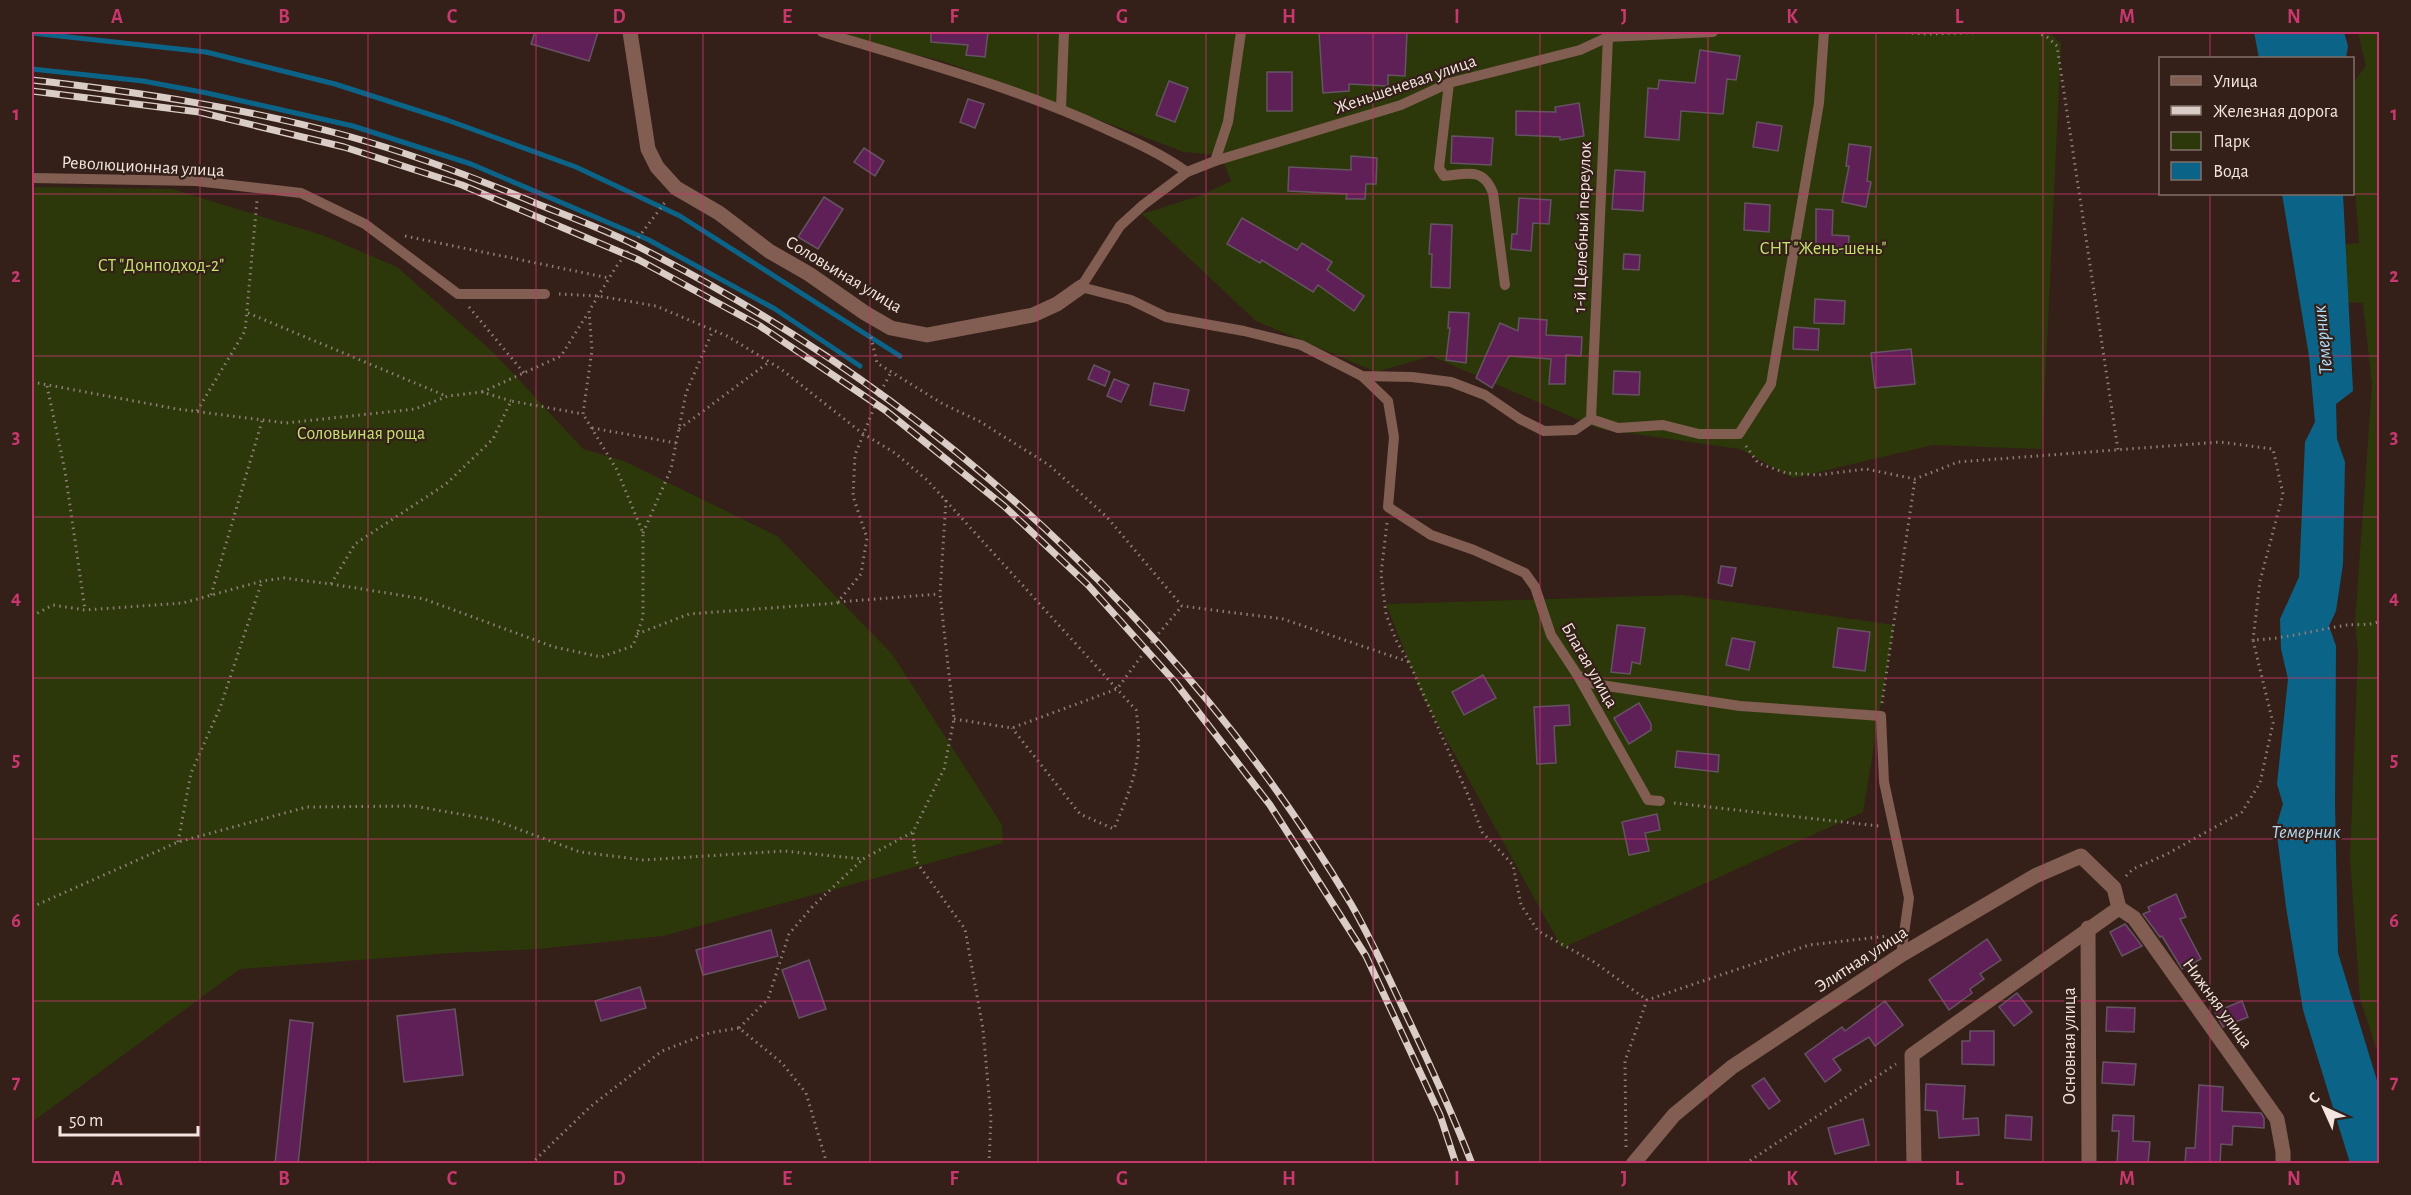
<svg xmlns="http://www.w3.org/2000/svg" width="2411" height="1195" viewBox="0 0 2411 1195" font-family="'Alegreya Sans',sans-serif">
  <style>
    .green { fill: #2d380a }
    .water { fill: #0b6387 }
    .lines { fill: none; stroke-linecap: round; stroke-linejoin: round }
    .stream { stroke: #0b6387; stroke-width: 5 }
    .building { fill: #5f2058; stroke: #655362; stroke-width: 1.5 }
    .path { stroke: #8e7e77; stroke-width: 3; stroke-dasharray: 1.5 4.5; stroke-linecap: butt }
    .lane { stroke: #825d51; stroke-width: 10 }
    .street { stroke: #825d51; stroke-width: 15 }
    .rail-casing { stroke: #daccc6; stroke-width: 7 }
    .rail { stroke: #342019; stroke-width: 4.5; stroke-dasharray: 14; stroke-linecap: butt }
    .grid { fill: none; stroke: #c9376f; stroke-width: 1.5; stroke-opacity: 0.55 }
    .labels { text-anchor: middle; stroke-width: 4.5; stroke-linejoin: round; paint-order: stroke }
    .street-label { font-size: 18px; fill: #f2e5df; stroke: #342019 }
    .park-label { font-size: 18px; fill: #c4e36e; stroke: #342019 }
    .water-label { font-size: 20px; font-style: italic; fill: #aedbf5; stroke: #342019 }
    .neatline { fill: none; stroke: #c9376f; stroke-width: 2 }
    .grid-label { font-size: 20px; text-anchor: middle; font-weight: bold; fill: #c9376f }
  </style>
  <rect width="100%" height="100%" fill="#342019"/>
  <g class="green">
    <path d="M 816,32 L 2048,32 L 2061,43 L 2042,449 L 1933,445 L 1793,478 L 1740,449 L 1600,429 L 1431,356 L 1376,372 L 1256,321 L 1142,214 L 1202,195 L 1231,181 L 1221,155 L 1184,152 L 943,61 Z"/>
    <path d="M 2358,32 L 2379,32 L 2379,1057 L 2360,998 L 2350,857 L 2358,654 L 2355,623 L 2372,386 L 2363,303 L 2343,302 L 2341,245 L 2359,243 L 2353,162 L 2352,93 L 2353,83 L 2366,66 Z"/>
    <path d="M 32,187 L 172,189 L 322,235 L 397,267 L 495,354 L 583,449 L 624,461 L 777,536 L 892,654 L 1002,825 L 1003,843 L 663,936 L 538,949 L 451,953 L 240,969 L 32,1122 Z"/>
    <path d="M 1682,595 L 1894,625 L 1863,812 L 1562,948 L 1423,697 L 1386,604 Z"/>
  </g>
  <g class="water">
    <path d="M 2254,32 L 2344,32 L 2348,46 L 2346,58 L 2259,58 Z"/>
    <path d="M 2282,194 L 2343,194 L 2353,391 L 2336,404 L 2337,439 L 2345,462 L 2343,564 L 2336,611 L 2329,626 L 2336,646 L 2335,804 L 2338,953 L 2379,1087 L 2379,1163 L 2350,1163 L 2303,1010 L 2286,907 L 2276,827 L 2283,804 L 2277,784 L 2288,679 L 2281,649 L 2280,619 L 2299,577 L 2305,442 L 2315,422 L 2309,356 Z"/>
  </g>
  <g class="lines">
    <g class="stream">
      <path d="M 32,33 L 206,52 L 335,84 L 447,120 L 576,167 L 680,216 L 900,356"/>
      <path d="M 32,69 L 143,81 L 207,93 L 353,126 L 471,164 L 649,240 L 775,309 L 860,366"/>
    </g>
  </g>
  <g class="building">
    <path d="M 535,32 L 598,32 L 589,61 L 531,44 Z"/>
    <path d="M 931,32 L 988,32 L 985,57 L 966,55 L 968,45 L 931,42 Z"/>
    <path d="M 1319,32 L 1407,32 L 1405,76 L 1388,75 L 1388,86 L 1349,84 L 1349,91 L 1323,93 Z"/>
    <path d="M 1700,50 L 1740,56 L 1736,80 L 1727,79 L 1723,114 L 1681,111 L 1679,140 L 1645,137 L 1648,88 L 1658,89 L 1659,80 L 1695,83 Z"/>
    <rect x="1267" y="72" width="25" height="39"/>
    <path d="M 1169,81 L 1188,88 L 1175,122 L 1156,115 Z"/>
    <path d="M 968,99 L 984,104 L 975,128 L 960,122 Z"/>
    <path d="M 1579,103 L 1584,136 L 1560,140 L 1560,137 L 1516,135 L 1516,111 L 1556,112 L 1555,107 Z"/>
    <path d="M 1757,122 L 1782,126 L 1778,151 L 1753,147 Z"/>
    <path d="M 1452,136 L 1493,138 L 1491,165 L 1451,163 Z"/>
    <path d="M 1849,144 L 1871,147 L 1867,181 L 1871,182 L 1866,207 L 1842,202 L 1849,166 L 1846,166 Z"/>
    <path d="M 864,148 L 884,161 L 875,176 L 854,162 Z"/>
    <path d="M 1351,156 L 1377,158 L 1376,184 L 1366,184 L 1365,199 L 1346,199 L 1347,194 L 1288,191 L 1289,167 L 1351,170 Z"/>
    <path d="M 1615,170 L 1645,172 L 1643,211 L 1612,209 Z"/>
    <path d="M 824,197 L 843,209 L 818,249 L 798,237 Z"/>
    <path d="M 1519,198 L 1551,200 L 1549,224 L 1533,223 L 1531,251 L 1511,249 L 1512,234 L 1517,234 Z"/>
    <path d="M 1745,203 L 1770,205 L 1769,232 L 1744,230 Z"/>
    <path d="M 1816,209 L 1833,210 L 1832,235 L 1849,236 L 1848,252 L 1816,250 Z"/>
    <path d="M 1242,218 L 1297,250 L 1302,243 L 1332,262 L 1327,270 L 1364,296 L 1354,311 L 1318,285 L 1313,292 L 1262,260 L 1260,263 L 1227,244 Z"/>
    <path d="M 1431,224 L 1452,225 L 1450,288 L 1431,287 L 1432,254 L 1429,254 Z"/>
    <path d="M 1624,254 L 1640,255 L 1639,270 L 1623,269 Z"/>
    <path d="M 1815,299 L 1845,301 L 1844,324 L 1814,323 Z"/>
    <path d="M 1449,312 L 1469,313 L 1466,363 L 1446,360 L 1450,328 L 1448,328 Z"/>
    <path d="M 1519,318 L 1547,320 L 1546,335 L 1582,337 L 1581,356 L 1566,355 L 1565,384 L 1549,384 L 1551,359 L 1509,356 L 1492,388 L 1476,378 L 1500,323 L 1518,331 Z"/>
    <path d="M 1794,327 L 1819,329 L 1818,350 L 1793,349 Z"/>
    <path d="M 1911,349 L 1915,384 L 1875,388 L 1871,353 Z"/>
    <path d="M 1094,365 L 1110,372 L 1105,386 L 1088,379 Z"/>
    <path d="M 1614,371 L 1640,372 L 1639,395 L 1613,394 Z"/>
    <path d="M 1114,379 L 1129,385 L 1121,402 L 1107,396 Z"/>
    <path d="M 1154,383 L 1189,390 L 1184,411 L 1150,405 Z"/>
    <path d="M 1721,566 L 1736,568 L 1732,586 L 1718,583 Z"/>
    <path d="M 1617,625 L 1645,628 L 1640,664 L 1632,662 L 1630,674 L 1611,672 Z"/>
    <path d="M 1838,628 L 1870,632 L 1865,671 L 1833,667 Z"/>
    <path d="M 1732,638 L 1755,642 L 1749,670 L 1726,665 Z"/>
    <path d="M 1483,675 L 1496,698 L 1464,715 L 1452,692 Z"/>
    <path d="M 1639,703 L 1651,724 L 1651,730 L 1629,744 L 1614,718 Z"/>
    <path d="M 1569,705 L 1570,725 L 1554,726 L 1556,763 L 1537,764 L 1534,707 Z"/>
    <path d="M 1677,751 L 1719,755 L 1718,772 L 1675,767 Z"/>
    <path d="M 1657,814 L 1660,830 L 1645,833 L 1649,851 L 1629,855 L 1622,822 Z"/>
    <path d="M 2176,894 L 2186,917 L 2180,919 L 2201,959 L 2182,969 L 2162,936 L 2160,937 L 2143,914 L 2150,911 L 2148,907 Z"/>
    <path d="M 2125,924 L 2142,946 L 2122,956 L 2110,932 Z"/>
    <path d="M 771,930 L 778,956 L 703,975 L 696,950 Z"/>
    <path d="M 1987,939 L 2001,960 L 1980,974 L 1984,979 L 1970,989 L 1972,993 L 1949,1010 L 1929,980 Z"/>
    <path d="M 809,960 L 826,1009 L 799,1018 L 782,970 Z"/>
    <path d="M 640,987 L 646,1008 L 601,1021 L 595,1001 Z"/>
    <path d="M 2017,993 L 2032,1012 L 2014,1026 L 1999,1007 Z"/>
    <path d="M 1885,1001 L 1903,1025 L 1875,1046 L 1869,1037 L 1833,1059 L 1841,1070 L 1825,1082 L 1805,1054 L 1842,1027 L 1845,1031 Z"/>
    <path d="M 2242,1001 L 2248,1017 L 2223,1027 L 2215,1012 Z"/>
    <path d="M 2107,1007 L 2135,1008 L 2134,1032 L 2106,1031 Z"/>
    <path d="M 455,1009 L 463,1075 L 404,1082 L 397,1016 Z"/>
    <path d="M 290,1020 L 313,1023 L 298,1164 L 275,1164 Z"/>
    <path d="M 1970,1031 L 1994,1031 L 1994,1065 L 1962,1064 L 1962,1041 L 1970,1041 Z"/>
    <path d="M 2103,1062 L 2136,1064 L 2134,1085 L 2102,1083 Z"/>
    <path d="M 1764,1078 L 1780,1101 L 1769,1109 L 1752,1086 Z"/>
    <path d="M 1926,1084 L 1965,1086 L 1963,1119 L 1978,1118 L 1979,1135 L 1939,1138 L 1937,1111 L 1925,1110 Z"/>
    <path d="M 2199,1085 L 2223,1087 L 2222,1111 L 2261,1113 L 2264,1118 L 2264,1128 L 2233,1126 L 2232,1145 L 2221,1144 L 2220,1164 L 2185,1164 L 2186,1148 L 2195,1148 Z"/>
    <path d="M 2006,1115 L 2032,1117 L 2031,1140 L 2005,1138 Z"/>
    <path d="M 2113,1115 L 2134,1116 L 2133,1141 L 2150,1142 L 2148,1164 L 2117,1164 L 2119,1131 L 2112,1131 Z"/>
    <path d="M 1863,1119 L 1869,1145 L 1835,1154 L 1828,1128 Z"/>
  </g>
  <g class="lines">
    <g class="path">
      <path d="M 1894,32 L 1926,34 L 1996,32"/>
      <path d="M 2036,32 L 2047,37 L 2057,46 L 2118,450"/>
      <path d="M 405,236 L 609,278"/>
      <path d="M 559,294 L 598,296 L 656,306 L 727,336 L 781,369 L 862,433 L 895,453 L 927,480 L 1136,710 C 1144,759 1132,785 1114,829 L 1080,814 L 1012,728"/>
      <path d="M 469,307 L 524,373"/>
      <path d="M 248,313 L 446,396"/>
      <path d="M 871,337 L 877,363 L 943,404 L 979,421 L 1049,465 L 1106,516 L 1182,606 L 1283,619 L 1409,662"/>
      <path d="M 32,382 L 177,409 L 286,423 L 415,409 L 448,396 L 482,392 L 511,401"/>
      <path d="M 47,386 L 65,471 L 85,610"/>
      <path d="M 482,392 L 561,356 L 588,313"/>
      <path d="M 197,411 L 245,331 L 257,201"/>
      <path d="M 592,428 L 676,443"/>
      <path d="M 679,429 L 769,362"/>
      <path d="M 1746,446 L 1758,463 L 1786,473 L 1818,475 L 1866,469 L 1915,479 L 1958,462 L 2220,442 L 2273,449 L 2283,494 L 2260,581 L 2253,640"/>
      <path d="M 946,500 L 940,594 L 954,719 L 944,769 L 913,832 L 915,860 L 965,929 L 983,1029 L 991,1118 L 989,1164"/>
      <path d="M 1387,523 L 1381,574 L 1386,614 L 1396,640 L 1409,662 L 1468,795 L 1482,832 L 1513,865 L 1521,905 L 1538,931 L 1594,962 L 1647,1000"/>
      <path d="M 643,533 L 671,469 L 686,393 L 713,330"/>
      <path d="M 331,584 L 424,599 L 554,647 L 601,657 L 633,646 L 643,617 L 643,533 L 617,470 L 583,414"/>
      <path d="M 211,595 L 262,421"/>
      <path d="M 838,602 L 939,594"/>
      <path d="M 32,616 L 53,605 L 85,610 L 183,603 L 262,581 L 284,578 L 331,584 L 355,544 L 446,484 L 493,439 L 511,401 L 583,414 L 592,350 L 589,311 L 616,267 L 666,201"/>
      <path d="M 637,634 L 689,614 L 837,603 L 861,574 L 867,538 L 853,496 L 855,455 L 880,393 L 891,372"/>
      <path d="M 1882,703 L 1915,479"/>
      <path d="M 954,719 L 1012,728 L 1117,689 L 1154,639 L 1182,606"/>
      <path d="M 1674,803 L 1879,826"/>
      <path d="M 178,842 L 191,773 L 220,708 L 262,581"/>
      <path d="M 2126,876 L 2133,869 L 2167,854 L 2242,812 L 2260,783 L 2273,723 L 2253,640 C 2285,639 2315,630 2347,625 C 2357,624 2370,626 2380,621"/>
      <path d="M 32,907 L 178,842 L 307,807 L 414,806 L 494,820 L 580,852 L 643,860 L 784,851 L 863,859 L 913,832"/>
      <path d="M 739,1028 L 768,999 L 789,934 L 813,906 L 863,859"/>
      <path d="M 1626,1147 L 1625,1061 L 1647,1000 L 1809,945 L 1888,936"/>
      <path d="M 531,1164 L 590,1107 L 662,1051 L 709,1033 L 739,1028 L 782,1063 L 806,1093 L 827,1164"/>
      <path d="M 1745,1164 L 1896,1064"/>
    </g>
    <g class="lane">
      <path d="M 822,32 C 918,61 1015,87 1106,129 C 1135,142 1162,154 1187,172"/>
      <path d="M 1713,32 L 1608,37 L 1580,50 L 1449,83 L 1401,105 L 1215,161 L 1187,172 L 1143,205 L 1120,226 L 1081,287 L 1131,300 L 1166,317 L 1244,331 L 1301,345 L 1362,376 L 1412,377 L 1451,382 L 1485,395 L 1520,419 L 1544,431 L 1575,430 L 1591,419 L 1618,428 L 1663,425 L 1699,434 L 1739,434 L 1771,384 L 1819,103 L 1824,32"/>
      <path d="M 1449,83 L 1439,168 L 1444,176 C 1468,174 1483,167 1493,193 L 1505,285"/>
      <path d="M 1061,108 L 1064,32"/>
      <path d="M 1215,161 L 1228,122 L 1241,32"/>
      <path d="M 32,178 L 196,181 L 301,193 L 365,224 L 458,294 L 545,294"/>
      <path d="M 1362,376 L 1388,401 L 1394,437 L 1388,507 L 1431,535 L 1474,550 L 1525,573 L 1535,587 L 1551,635 L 1578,676 L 1648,800 L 1660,801"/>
      <path d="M 1591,419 L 1608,37"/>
      <path d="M 1579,676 L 1594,684 L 1740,706 L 1881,716 L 1884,782 L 1909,898 L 1901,955"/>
    </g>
    <g class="street">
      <path d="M 630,32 L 648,149 L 657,167 L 676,188 L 719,213 L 769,251 L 809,274 L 865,313 L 891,328 L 927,335 L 1033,315 L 1057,304 L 1081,287"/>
      <path d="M 2088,928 L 2089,1164"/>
      <path d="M 1633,1164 L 1674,1115 L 1732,1067 L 1901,955 L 2035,876 L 2081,856 L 2114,888 L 2119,908"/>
      <path d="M 1914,1164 L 1912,1055 L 2119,908 L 2134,918 L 2277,1119 L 2283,1152 L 2283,1164"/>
    </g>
    <g class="rail-casing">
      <g id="rail">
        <path d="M 32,80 C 139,92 246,108 351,137 C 416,155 478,179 540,205 C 575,219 611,232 645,250 C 934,397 1184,625 1351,904 C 1370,937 1386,972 1402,1006 C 1427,1058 1451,1110 1472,1164"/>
        <path d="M 32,91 L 199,112 L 344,147 L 462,185 L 639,260 L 760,326 L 885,410 L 1004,506 L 1088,585 L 1175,682 L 1270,805 L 1366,956 L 1440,1115 L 1456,1164"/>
      </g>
    </g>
    <use href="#rail" class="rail"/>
  </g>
  <path class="grid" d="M 200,32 L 200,1164M 368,32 L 368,1164M 536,32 L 536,1164M 703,32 L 703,1164M 870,32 L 870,1164M 1038,32 L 1038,1164M 1206,32 L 1206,1164M 1373,32 L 1373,1164M 1540,32 L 1540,1164M 1708,32 L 1708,1164M 1876,32 L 1876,1164M 2043,32 L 2043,1164M 2210,32 L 2210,58M 32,194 L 2380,194M 2210,194 L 2210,1164M 32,356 L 2380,356M 32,517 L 2380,517M 32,678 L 2380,678M 32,839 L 2380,839M 32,1001 L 2380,1001"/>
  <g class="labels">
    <g class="street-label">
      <text transform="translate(1405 84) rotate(-19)" y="6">Женьшеневая улица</text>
      <text transform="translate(143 166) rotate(3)" y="6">Революционная улица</text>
      <text transform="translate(1582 227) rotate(-88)" y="6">1-й Целебный переулок</text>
      <text transform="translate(844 274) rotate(31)" y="6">Соловьиная улица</text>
      <text transform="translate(1590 665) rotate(60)" y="6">Благая улица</text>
      <text transform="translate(1861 959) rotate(-33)" y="6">Элитная улица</text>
      <text transform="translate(2218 1003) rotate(54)" y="6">Нижняя улица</text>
      <text transform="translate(2069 1046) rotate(-90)" y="6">Основная улица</text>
    </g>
    <g class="park-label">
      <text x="1823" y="254">СНТ "Жень-шень"</text>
      <text x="161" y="271">СТ "Донподход-2"</text>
      <text x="361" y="439">Соловьиная роща</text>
    </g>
    <g class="water-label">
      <text transform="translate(2322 340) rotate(-96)" y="7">Темерник</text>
      <text x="2306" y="838">Темерник</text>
    </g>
  </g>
  <rect width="2411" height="1195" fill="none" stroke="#342019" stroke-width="66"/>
  <rect x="2159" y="57" width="195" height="138" fill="#342019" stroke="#806f68" stroke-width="1.5"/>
  <rect x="2171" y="76" width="30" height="9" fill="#825d51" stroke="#806f68" stroke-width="1.5"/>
  <text x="2213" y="87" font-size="18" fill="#f2e5df">Улица</text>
  <rect x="2171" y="106" width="30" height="9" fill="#daccc6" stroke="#806f68" stroke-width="1.5"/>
  <text x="2213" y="117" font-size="18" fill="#f2e5df">Железная дорога</text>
  <rect x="2171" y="132" width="30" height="18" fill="#2d380a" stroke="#806f68" stroke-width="1.5"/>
  <text x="2213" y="147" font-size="18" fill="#f2e5df">Парк</text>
  <rect x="2171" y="162" width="30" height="18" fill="#0b6387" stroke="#806f68" stroke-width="1.5"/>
  <text x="2213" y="177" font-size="18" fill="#f2e5df">Вода</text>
  <g transform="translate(2324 1108) rotate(315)" stroke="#342019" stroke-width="4.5" paint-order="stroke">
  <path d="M0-4.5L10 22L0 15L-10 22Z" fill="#f2e5df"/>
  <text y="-9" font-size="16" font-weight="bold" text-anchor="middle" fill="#f2e5df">С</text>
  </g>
  <path d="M60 1126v9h138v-9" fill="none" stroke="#f2e5df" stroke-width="3"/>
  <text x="69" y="1126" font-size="18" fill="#f2e5df" stroke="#342019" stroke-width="4.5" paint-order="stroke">50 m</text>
  <rect x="33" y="33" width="2345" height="1129" class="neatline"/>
  <g class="grid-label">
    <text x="117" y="23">A</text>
    <text x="284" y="23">B</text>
    <text x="452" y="23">C</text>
    <text x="619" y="23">D</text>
    <text x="787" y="23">E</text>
    <text x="954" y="23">F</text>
    <text x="1122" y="23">G</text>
    <text x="1289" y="23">H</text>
    <text x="1457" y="23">I</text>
    <text x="1624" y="23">J</text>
    <text x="1792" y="23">K</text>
    <text x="1959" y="23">L</text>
    <text x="2127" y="23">M</text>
    <text x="2294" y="23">N</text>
    <text x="16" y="120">1</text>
    <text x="2394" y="120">1</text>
    <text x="16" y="282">2</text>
    <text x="2394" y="282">2</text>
    <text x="16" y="443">3</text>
    <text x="2394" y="443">3</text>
    <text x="16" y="604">4</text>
    <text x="2394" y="604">4</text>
    <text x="16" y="766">5</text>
    <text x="2394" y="766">5</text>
    <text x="16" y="927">6</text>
    <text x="2394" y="927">6</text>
    <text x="16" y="1088">7</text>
    <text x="2394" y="1088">7</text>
    <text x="117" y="1185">A</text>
    <text x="284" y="1185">B</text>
    <text x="452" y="1185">C</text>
    <text x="619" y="1185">D</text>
    <text x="787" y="1185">E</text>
    <text x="954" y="1185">F</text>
    <text x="1122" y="1185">G</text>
    <text x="1289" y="1185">H</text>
    <text x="1457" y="1185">I</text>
    <text x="1624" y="1185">J</text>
    <text x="1792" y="1185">K</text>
    <text x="1959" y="1185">L</text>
    <text x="2127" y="1185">M</text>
    <text x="2294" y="1185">N</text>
  </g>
</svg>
